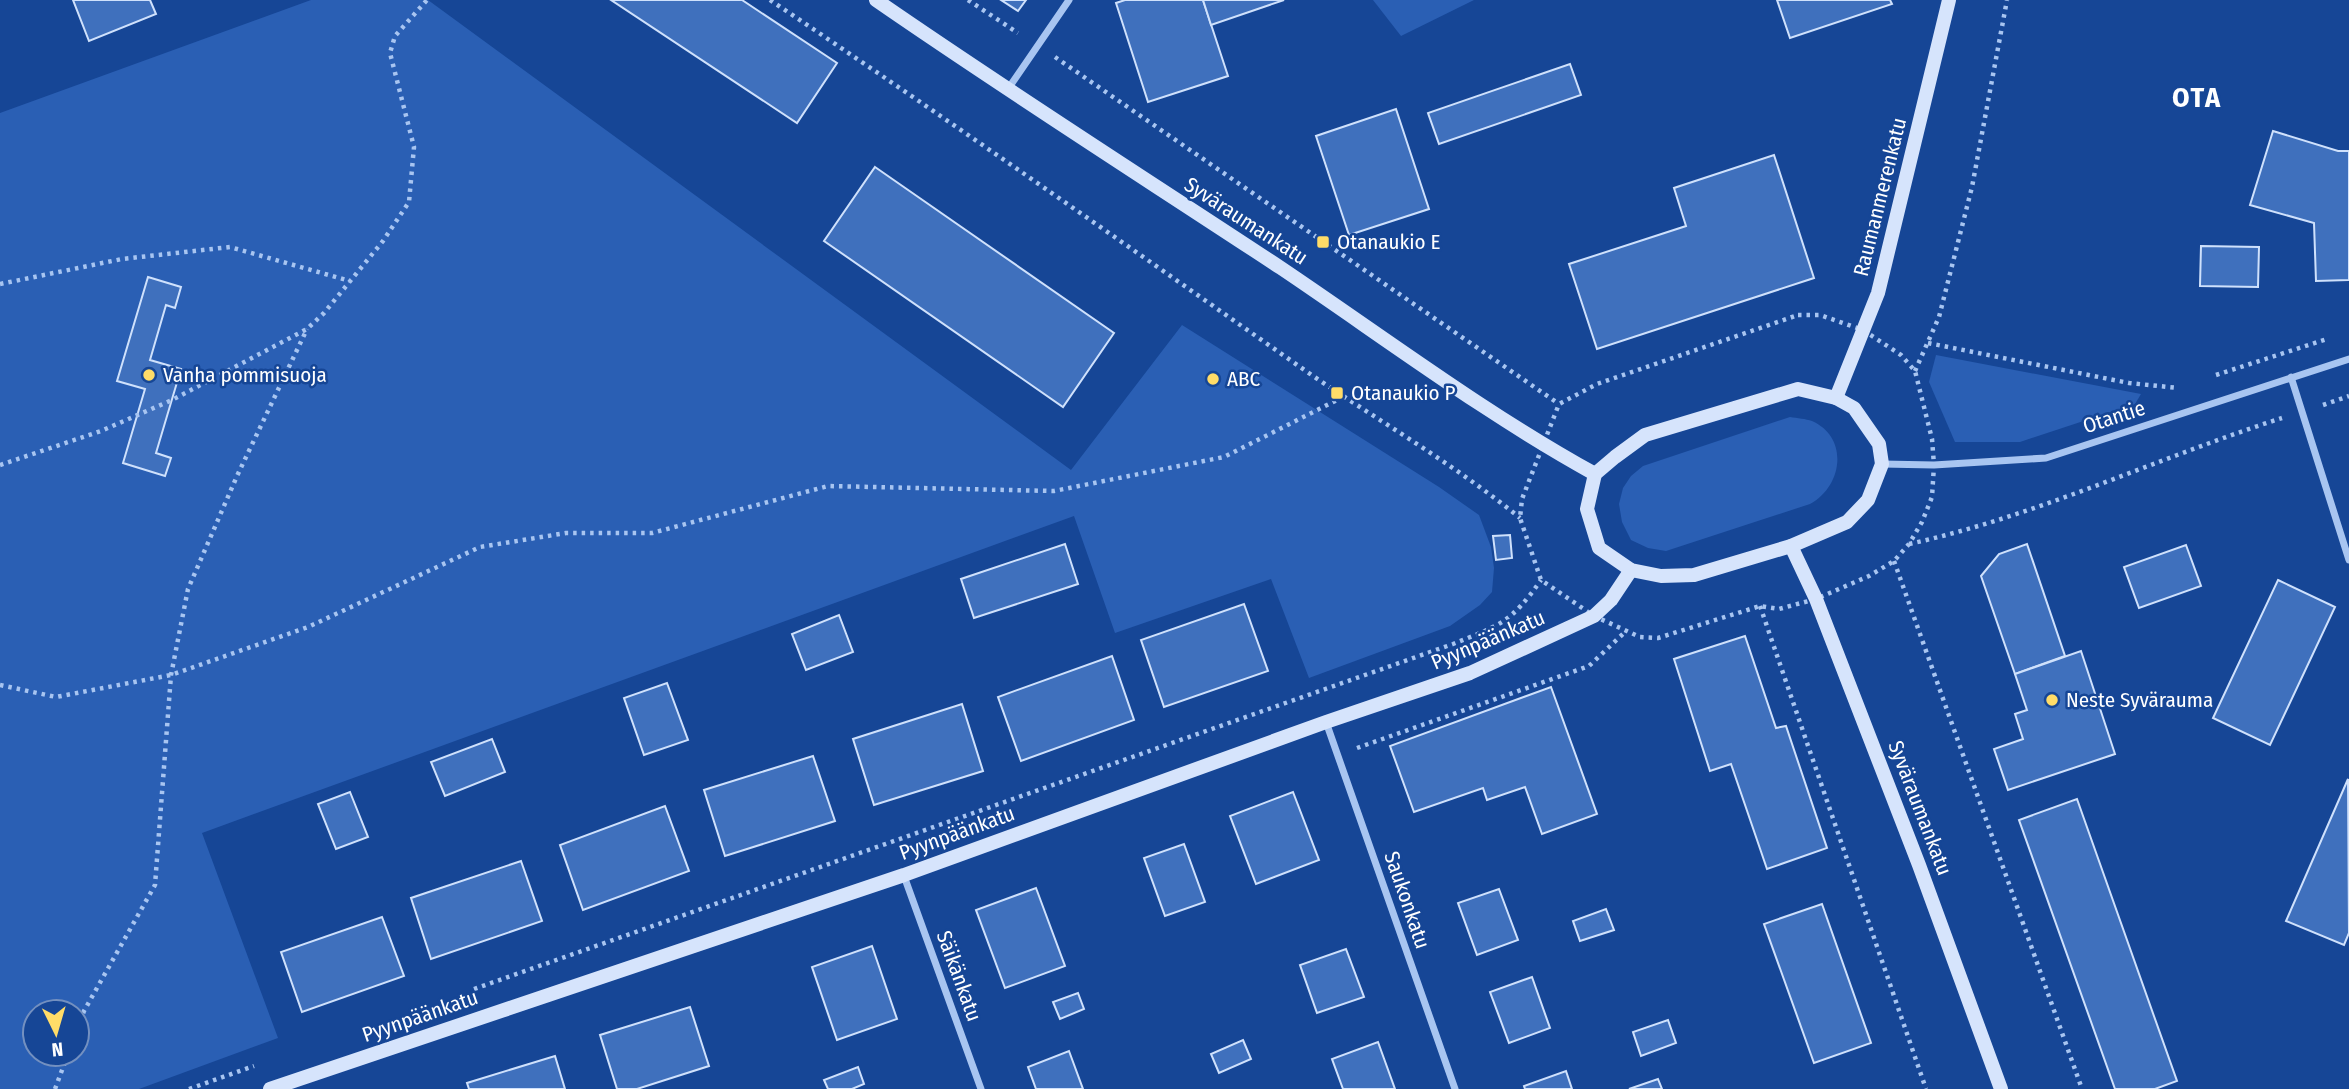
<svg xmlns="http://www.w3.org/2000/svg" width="2349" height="1089" viewBox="0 0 2349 1089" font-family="'Fira Sans Condensed',sans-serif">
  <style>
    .green { fill: #2a5fb4; fill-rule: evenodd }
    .building { fill: #3f70bd; stroke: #cfe1fc; stroke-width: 2 }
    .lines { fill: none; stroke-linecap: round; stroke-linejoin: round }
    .path { stroke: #a8c5f1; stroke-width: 4.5; stroke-dasharray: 3.5 5; stroke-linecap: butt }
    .minor { stroke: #a8c5f1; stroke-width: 7 }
    .secondary { stroke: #d6e4fc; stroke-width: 14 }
    .poi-dot { fill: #ffdc68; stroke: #164696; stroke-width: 2.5 }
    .labels { text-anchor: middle; stroke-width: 5; stroke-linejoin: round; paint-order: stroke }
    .street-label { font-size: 21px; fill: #fff; stroke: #164696 }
    .poi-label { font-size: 21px; fill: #fff; stroke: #164696; text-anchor: start }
    .district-label { font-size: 28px; font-weight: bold; letter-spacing: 2px; fill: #fff; stroke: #164696 }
  </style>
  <rect width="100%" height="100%" fill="#164696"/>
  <g class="green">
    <path d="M 311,0 L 428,0 L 1071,470 L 1182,325 L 1439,487 L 1479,515 L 1491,547 L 1494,568 L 1492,592 L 1480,605 L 1450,626 L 1309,678 L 1271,579 L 1115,633 L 1074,516 L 202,833 L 278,1038 L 139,1089 L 0,1089 L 0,113 ZM 35,1012 L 77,1012 L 77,1054 L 35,1054 Z"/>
    <path d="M 1373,0 L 1474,0 L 1401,36 Z"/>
    <path d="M 1936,355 L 2141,394 L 2135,404 L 2020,442 L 1955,442 L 1929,382 Z"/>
    <path d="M 1790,417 C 1797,418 1806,419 1812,421 C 1850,438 1842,487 1810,504 L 1666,551 L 1648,548 L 1631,540 L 1622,522 L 1619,504 L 1623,488 L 1631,476 L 1643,466 Z"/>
  </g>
  <g class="building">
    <path d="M 73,0 L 150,0 L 156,14 L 89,41 Z"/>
    <path d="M 611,0 L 742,0 L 837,63 L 797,123 Z"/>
    <path d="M 1001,0 L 1026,0 L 1018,11 Z"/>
    <path d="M 1125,0 L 1203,0 L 1228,76 L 1148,102 L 1116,3 Z"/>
    <path d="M 1203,0 L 1284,0 L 1211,25 Z"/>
    <path d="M 1777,0 L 1890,0 L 1892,4 L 1790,38 Z"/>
    <path d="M 1570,64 L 1581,95 L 1439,144 L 1428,113 Z"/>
    <path d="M 1396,109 L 1429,209 L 1349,235 L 1316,136 Z"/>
    <path d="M 2273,131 L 2338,151 L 2349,151 L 2349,280 L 2316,281 L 2314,223 L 2250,205 Z"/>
    <path d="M 1774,155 L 1814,278 L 1597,349 L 1569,264 L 1686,226 L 1674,188 Z"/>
    <path d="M 875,167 L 1114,333 L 1063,407 L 824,241 Z"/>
    <path d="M 2201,246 L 2259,247 L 2258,287 L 2200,286 Z"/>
    <path d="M 148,277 L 181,287 L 175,308 L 166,305 L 150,360 L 181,369 L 156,453 L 171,458 L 165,476 L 123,463 L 145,389 L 117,381 Z"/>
    <path d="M 1510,535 L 1512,558 L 1496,560 L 1493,536 Z"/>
    <path d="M 1065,544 L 1078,584 L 974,618 L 961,579 Z"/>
    <path d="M 2027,544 L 2065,656 L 2015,674 L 1981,576 L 1999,554 Z"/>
    <path d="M 2186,545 L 2201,586 L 2139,608 L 2124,567 Z"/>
    <path d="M 2278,580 L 2335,607 L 2270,745 L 2213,718 Z"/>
    <path d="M 1244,604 L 1268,671 L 1164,707 L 1141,640 Z"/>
    <path d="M 839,615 L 853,652 L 806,670 L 792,634 Z"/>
    <path d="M 1745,636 L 1776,728 L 1786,726 L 1827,848 L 1767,869 L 1731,764 L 1710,771 L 1674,659 Z"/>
    <path d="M 2081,651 L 2115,754 L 2008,790 L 1994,749 L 2023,739 L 2015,714 L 2027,710 L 2015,674 Z"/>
    <path d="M 1112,656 L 1134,720 L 1021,761 L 998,697 Z"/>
    <path d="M 667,683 L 688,740 L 644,755 L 624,698 Z"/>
    <path d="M 1551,687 L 1597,814 L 1542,834 L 1525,787 L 1487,800 L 1483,788 L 1414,812 L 1390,746 Z"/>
    <path d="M 962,704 L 983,771 L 874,805 L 853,739 Z"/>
    <path d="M 492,739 L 505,772 L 445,796 L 431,762 Z"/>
    <path d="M 813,756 L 835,821 L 725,856 L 704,790 Z"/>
    <path d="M 2348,779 L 2349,933 L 2344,945 L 2286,921 Z"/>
    <path d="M 350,792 L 368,837 L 336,849 L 318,804 Z"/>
    <path d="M 1293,792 L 1319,860 L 1256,884 L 1230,816 Z"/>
    <path d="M 2077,799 L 2177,1081 L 2155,1089 L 2115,1089 L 2019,820 Z"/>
    <path d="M 665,806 L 689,871 L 583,910 L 560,845 Z"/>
    <path d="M 1184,844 L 1205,902 L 1165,916 L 1144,858 Z"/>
    <path d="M 521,861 L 542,921 L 431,959 L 411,898 Z"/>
    <path d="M 1036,888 L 1065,966 L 1005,988 L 976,910 Z"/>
    <path d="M 1499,889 L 1518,940 L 1477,955 L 1458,903 Z"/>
    <path d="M 1822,904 L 1871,1043 L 1814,1063 L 1764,924 Z"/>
    <path d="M 1606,909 L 1614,930 L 1580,941 L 1573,921 Z"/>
    <path d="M 382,917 L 404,976 L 302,1012 L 281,952 Z"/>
    <path d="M 872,946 L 897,1019 L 837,1040 L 812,967 Z"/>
    <path d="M 1346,949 L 1364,997 L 1317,1013 L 1300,965 Z"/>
    <path d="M 1532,977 L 1550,1028 L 1509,1043 L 1490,992 Z"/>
    <path d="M 1078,993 L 1084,1009 L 1060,1019 L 1053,1002 Z"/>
    <path d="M 690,1007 L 709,1066 L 637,1089 L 617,1089 L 600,1035 Z"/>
    <path d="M 1668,1020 L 1676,1043 L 1641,1056 L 1633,1032 Z"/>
    <path d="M 1243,1040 L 1251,1059 L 1219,1073 L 1211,1054 Z"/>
    <path d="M 1378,1042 L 1395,1089 L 1343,1089 L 1332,1059 Z"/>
    <path d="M 1069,1051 L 1083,1089 L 1036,1089 L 1028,1067 Z"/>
    <path d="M 555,1056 L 565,1089 L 469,1089 L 467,1083 Z"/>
    <path d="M 858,1067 L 864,1084 L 852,1089 L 828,1089 L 824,1080 Z"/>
    <path d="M 1566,1071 L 1572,1089 L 1525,1089 L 1524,1086 Z"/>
    <path d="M 1658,1079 L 1662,1089 L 1629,1089 Z"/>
  </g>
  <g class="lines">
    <g class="path">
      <path d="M 770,0 C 946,118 1119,240 1293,362 C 1368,415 1449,460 1520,518"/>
      <path d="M 968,0 L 1018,33"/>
      <path d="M 1055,57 L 1559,404"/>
      <path d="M 0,284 L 122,259 L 230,247 L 350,281"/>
      <path d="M 1798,315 L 1820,315 L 1863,330 L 1901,355 L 1915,371 L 1932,439 L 1934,465 L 1932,497 L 1922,522 L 1909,544 L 1894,561 L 1869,576 L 1816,599 L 1779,609 L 1760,606 L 1658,638 L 1640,637 L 1594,616 L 1541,580 L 1520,518 L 1522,499 L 1559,404 L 1597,384 Z"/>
      <path d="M 1928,343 L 2129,383 L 2178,388"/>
      <path d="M 1915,371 L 1939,317 L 1972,187 L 2007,0"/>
      <path d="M 2216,375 L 2327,339"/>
      <path d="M 2323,405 L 2349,396"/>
      <path d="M 0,465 L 101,431 L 172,400 L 307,329 L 324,313 L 383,241 L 409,202 L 414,147 L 390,53 L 395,36 L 427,0"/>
      <path d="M 1909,544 C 2037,516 2157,458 2282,418"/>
      <path d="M 1894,561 L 2082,1089"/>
      <path d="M 1760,606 L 1926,1089"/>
      <path d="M 0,685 L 56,697 L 171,675 L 308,627 L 480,547 L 566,533 L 652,533 L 828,486 L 1054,491 L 1224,457 L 1343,397"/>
      <path d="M 1357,748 L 1589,666 L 1626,631"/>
      <path d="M 474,989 L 1453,644 C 1500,625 1511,623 1541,580"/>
      <path d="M 77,1029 L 84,1011 L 155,885 L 171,675 L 188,589 L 237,476 L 307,329"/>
      <path d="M 55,1089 L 68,1054"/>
      <path d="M 189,1089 L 254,1066"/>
    </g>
    <g class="minor">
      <path d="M 1008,89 L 1069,0"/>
      <path d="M 2291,377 L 2349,560"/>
      <path d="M 1882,464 L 1934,465 L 2046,458 L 2349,359"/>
      <path d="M 1326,722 L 1455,1089"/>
      <path d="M 904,876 L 981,1089"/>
    </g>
    <g class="secondary">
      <path d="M 876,0 C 1009,92 1146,179 1281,268 C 1385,338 1486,414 1595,474"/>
      <path d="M 1798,389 L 1836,398 L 1854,408 L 1879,444 L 1882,464 L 1868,500 L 1847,522 L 1791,546 L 1694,575 L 1661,576 L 1631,570 L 1599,548 L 1587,509 L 1595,474 L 1615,457 L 1645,435 Z"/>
      <path d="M 1836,398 L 1878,293 L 1949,0"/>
      <path d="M 1791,546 L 1816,599 L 1919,865 L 2001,1089"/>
      <path d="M 270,1089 L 904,875 L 1326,722 L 1470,673 L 1594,616 L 1611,600 L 1631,570"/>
    </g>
  </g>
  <g class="poi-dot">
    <rect x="1316" y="235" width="14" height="14" rx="3.5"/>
    <circle cx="149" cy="375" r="7"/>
    <circle cx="1213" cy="379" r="7"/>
    <rect x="1330" y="386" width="14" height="14" rx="3.5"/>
    <circle cx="2052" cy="700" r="7"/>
  </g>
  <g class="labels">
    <g class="street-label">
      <text transform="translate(1880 197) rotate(-76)" y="7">Raumanmerenkatu</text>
      <text transform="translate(1246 221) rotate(33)" y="7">Syväraumankatu</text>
      <text transform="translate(2114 417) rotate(-18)" y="7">Otantie</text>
      <text transform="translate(1488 640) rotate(-23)" y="7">Pyynpäänkatu</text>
      <text transform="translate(1920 808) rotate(69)" y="7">Syväraumankatu</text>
      <text transform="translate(957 833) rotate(-20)" y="7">Pyynpäänkatu</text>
      <text transform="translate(1407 900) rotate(71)" y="7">Saukonkatu</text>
      <text transform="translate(959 976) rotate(70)" y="7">Säikänkatu</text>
      <text transform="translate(420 1016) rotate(-19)" y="7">Pyynpäänkatu</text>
    </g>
    <g class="poi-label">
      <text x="1337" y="249">Otanaukio E</text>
      <text x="163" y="382">Vanha pommisuoja</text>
      <text x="1227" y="386">ABC</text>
      <text x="1351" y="400">Otanaukio P</text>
      <text x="2066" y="707">Neste Syvärauma</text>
    </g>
    <g class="district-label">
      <text x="2197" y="107">OTA</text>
    </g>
  </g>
  <g transform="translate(56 1033) rotate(175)"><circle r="33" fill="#164696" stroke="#7390c0" stroke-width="2"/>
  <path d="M0-5L12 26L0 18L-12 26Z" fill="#ffdc68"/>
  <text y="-10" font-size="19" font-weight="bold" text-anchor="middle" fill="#ffffff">N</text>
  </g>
</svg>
